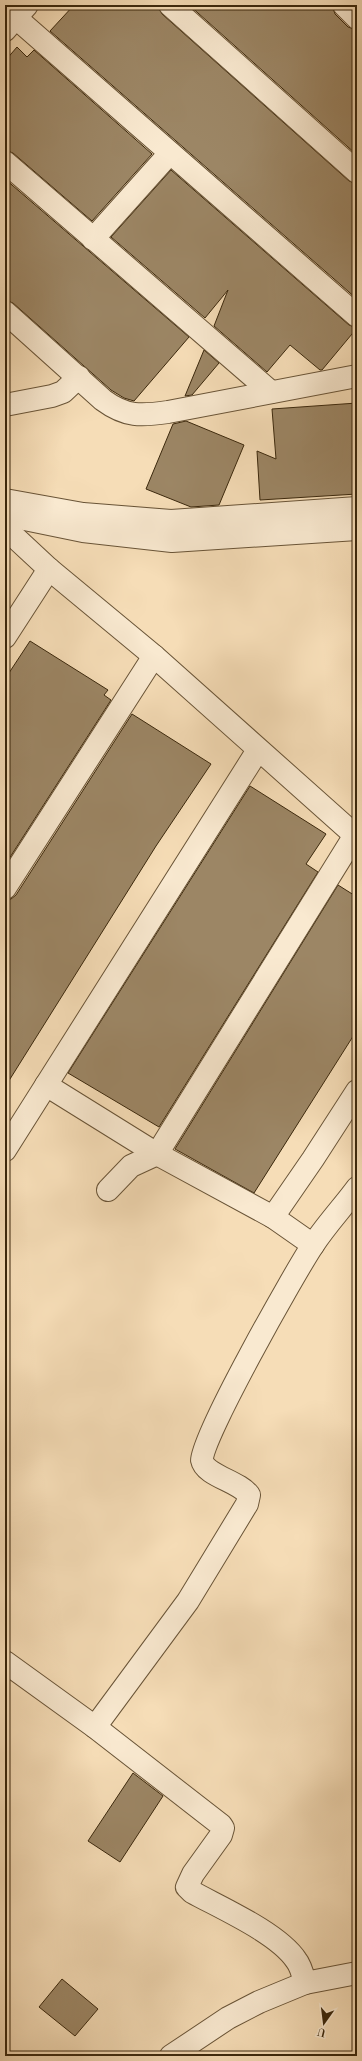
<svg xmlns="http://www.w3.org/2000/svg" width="362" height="2061" viewBox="0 0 362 2061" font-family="'Old Standard TT',serif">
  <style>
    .building { fill: #9c8665; stroke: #3a270c }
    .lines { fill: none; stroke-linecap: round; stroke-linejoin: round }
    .minor-casing { stroke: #695437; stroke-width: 24 }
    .minor { stroke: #f9e9d0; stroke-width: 22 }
  </style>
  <rect width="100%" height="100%" fill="#f6ddb7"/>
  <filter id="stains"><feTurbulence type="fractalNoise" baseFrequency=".005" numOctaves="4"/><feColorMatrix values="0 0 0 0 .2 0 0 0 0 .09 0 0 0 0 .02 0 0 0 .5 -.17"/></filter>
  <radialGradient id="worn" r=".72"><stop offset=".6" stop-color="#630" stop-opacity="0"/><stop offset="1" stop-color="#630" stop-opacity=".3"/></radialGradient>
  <g class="building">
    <path d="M 74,5 L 158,5 L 162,14 L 349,181 L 357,184 L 357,299 L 50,31 Z"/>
    <path d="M 189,5 L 332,5 L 335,14 L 348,27 L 357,30 L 357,155 Z"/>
    <path d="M 17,47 L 27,57 L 34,50 L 152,154 L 92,221 L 13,153 L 5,150 L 5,61 Z"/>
    <path d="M 171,170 L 349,325 L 357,328 L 322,370 L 320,370 L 290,345 L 267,372 L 214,326 L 228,290 L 205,318 L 111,237 Z"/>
    <path d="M 5,179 L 189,337 L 134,401 L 124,398 L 111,390 L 13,303 L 5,300 Z"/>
    <path d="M 204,350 L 219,363 L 192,395 L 185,396 Z"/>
    <path d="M 357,403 L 357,494 L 260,500 L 257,451 L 276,459 L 272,409 Z"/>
    <path d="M 186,421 L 244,445 L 219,505 L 191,507 L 146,489 L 173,424 Z"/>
    <path d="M 30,641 L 108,690 L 104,695 L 111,700 L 5,865 L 5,679 Z"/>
    <path d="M 132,714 L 211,764 L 156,846 L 5,1087 L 5,900 L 11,899 L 16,895 Z"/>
    <path d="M 250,786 L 326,834 L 306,864 L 318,872 L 159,1127 L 68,1073 Z"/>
    <path d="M 338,885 L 357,897 L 357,1030 L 254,1193 L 175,1149 Z"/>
    <path d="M 133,1773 L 163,1796 L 120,1862 L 88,1841 Z"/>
    <path d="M 62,1979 L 98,2009 L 75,2036 L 39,2007 Z"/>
  </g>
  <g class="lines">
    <g class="minor-casing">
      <g id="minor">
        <path d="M 170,5 L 357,172"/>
        <path d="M 344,5 L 357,18"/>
        <path d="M 16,18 L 357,316"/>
        <path d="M 5,30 L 27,5"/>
        <path d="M 5,162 L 271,392"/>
        <path d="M 93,239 L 170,153"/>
        <path d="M 5,312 L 103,400 C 126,417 141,416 168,412 L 357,376"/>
        <path d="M 5,405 L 52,396 L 63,392 L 79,377"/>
        <path d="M 5,500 L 83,514 L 171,521 L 357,508"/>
        <path d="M 5,515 L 83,531 L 172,541 L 357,529"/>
        <path d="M 5,528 L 49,569 L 154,656 L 357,837"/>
        <path d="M 5,637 L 49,569"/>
        <path d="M 5,888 L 154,656"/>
        <path d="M 46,1085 L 157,1154 L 273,1217 L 313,1245"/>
        <path d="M 5,1150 L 258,750"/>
        <path d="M 108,1190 L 131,1166 L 157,1154 L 355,835"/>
        <path d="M 273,1217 L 313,1159 L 357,1091"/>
        <path d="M 5,1662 L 95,1727 L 221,1825 L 223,1828 L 221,1835 L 193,1874 L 187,1887 L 192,1892 C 221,1908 278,1933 296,1960 C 301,1966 303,1975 305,1983"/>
        <path d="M 95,1727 L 188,1601 L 247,1504 L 249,1495 C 239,1481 205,1476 202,1460 C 199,1442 296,1270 313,1245 C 326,1225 343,1207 357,1188"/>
        <path d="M 171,2056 L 228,2018 L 259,2002 L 305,1983 L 357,1973"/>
      </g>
    </g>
    <use href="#minor" class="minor"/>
  </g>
  <rect width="362" height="2061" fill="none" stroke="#f6ddb7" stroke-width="20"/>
  <rect x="6" y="6" width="350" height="2049" fill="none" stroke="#3a270c" stroke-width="2"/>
  <rect x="10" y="10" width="342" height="2041" fill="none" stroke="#3a270c"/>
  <g transform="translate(324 2023) rotate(194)" stroke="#f9e9d0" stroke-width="3" paint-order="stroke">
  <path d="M0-3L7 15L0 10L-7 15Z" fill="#3a270c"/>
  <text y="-6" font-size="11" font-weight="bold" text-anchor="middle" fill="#3a270c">U</text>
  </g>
  <rect width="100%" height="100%" filter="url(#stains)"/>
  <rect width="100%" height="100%" fill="url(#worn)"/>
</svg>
